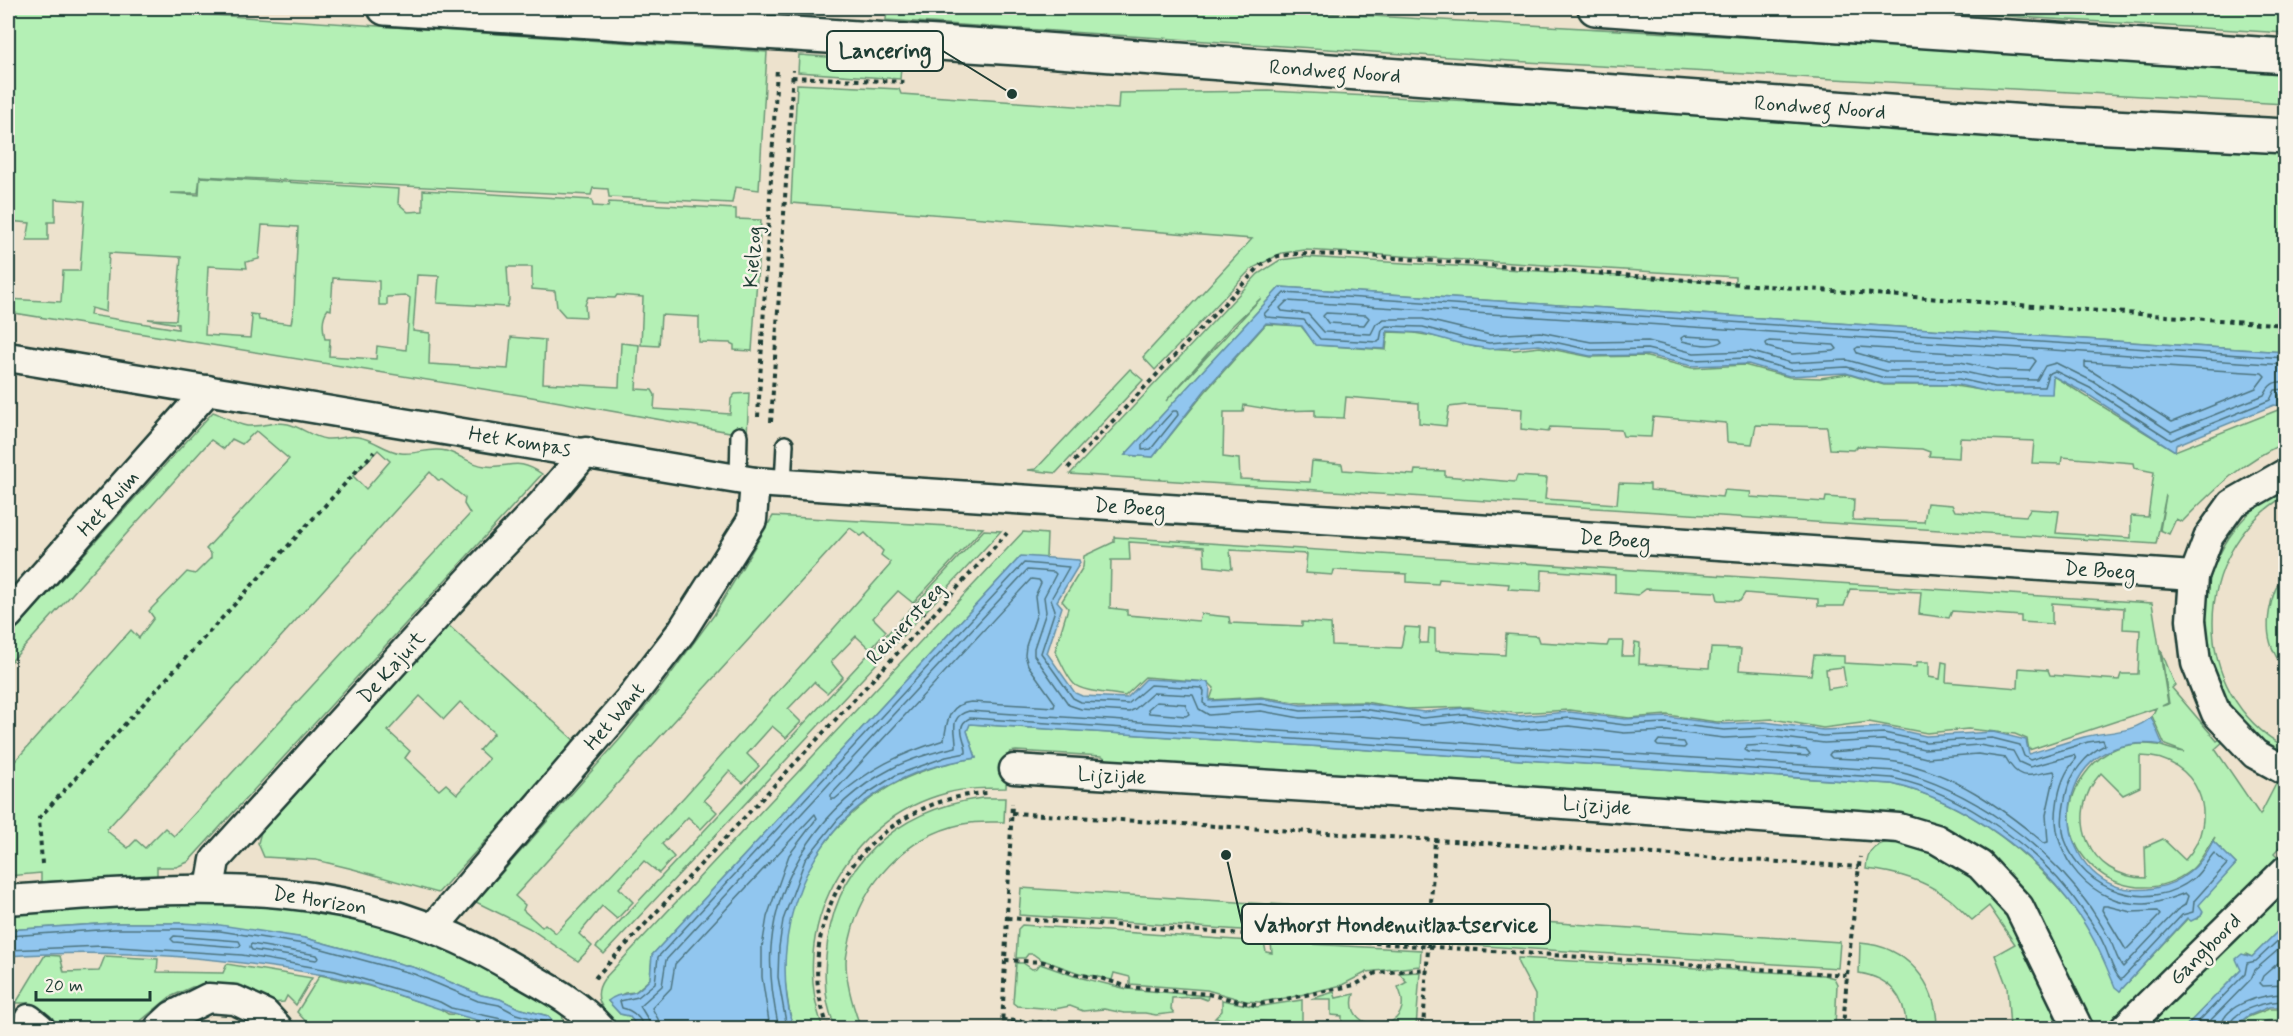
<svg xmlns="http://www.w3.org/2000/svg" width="2293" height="1036" viewBox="0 0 2293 1036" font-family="Mynerve,sans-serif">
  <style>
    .green { fill: #b4f0b5; stroke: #6a9674; stroke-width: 1.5; fill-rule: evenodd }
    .water { fill: #91c6ef; stroke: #638fa4; stroke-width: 1.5 }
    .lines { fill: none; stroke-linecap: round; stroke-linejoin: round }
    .shore { stroke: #4d747f; stroke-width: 1.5 }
    .lane-casing { stroke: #1f3d34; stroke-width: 20 }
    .street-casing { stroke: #1f3d34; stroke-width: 33 }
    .primary-casing { stroke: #1f3d34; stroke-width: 38 }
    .path { stroke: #1f3d34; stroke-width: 4; stroke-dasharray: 4.5 4.5; stroke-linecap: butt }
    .lane { stroke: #f7f3e8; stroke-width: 15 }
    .street { stroke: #f7f3e8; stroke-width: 28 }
    .primary { stroke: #f7f3e8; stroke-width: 33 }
    .labels { text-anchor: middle; stroke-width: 5; stroke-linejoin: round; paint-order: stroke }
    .street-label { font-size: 21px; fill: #1f3d34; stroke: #f7f3e8 }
    .leader { fill: none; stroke: #1f3d34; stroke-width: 2 }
    .callout-dot { fill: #1f3d34; stroke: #f7f3e8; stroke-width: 2 }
    .callout { fill: #f7f3e8; stroke: #1f3d34; stroke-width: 2 }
    .callout-label { font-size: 22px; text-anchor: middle; font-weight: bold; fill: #1f3d34 }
  </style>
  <rect width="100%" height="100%" fill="#ede2cd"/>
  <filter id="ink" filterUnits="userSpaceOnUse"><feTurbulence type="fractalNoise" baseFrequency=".0167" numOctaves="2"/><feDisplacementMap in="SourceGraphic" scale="12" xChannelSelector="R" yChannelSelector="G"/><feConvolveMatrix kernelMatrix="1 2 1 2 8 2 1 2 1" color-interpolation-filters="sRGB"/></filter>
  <g filter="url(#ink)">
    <g class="green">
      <path d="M 8,8 L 109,8 L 767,52 L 759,190 L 735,187 L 732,203 L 609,197 L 608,189 L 593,188 L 591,195 L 200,176 L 198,193 L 170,193 L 199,195 L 200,177 L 399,189 L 398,203 L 408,212 L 423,211 L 423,190 L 592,200 L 593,206 L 608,207 L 609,202 L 736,209 L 736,219 L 761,220 L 752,351 L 734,350 L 734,345 L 730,343 L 699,342 L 699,317 L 661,315 L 659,346 L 641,345 L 643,297 L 617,295 L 615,298 L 588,297 L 585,305 L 586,317 L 565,316 L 557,307 L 555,291 L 532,289 L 532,267 L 507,267 L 509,300 L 507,307 L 437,303 L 439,276 L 417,275 L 413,331 L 430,333 L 429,364 L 508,369 L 511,337 L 545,340 L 543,383 L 619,387 L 621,343 L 639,345 L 636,389 L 652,390 L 655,395 L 654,409 L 730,414 L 731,399 L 735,394 L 749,393 L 747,435 L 526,396 L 8,312 L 8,299 L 61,302 L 63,271 L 80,271 L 85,201 L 55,199 L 55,222 L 48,222 L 48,240 L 27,240 L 30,223 L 8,221 ZM 262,225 L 298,227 L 294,307 L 291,324 L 259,320 L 258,315 L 250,314 L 252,319 L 250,338 L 205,335 L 208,266 L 247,268 L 246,262 L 259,259 ZM 109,253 L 181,257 L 176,320 L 148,319 L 178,324 L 178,329 L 90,315 L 91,308 L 106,312 ZM 333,278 L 379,281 L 379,305 L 387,305 L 387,297 L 407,296 L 410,298 L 406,350 L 377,346 L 376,359 L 329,356 L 330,339 L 325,339 C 323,329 321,318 328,309 L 331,310 Z"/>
      <path d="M 887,8 L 1232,8 L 2285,68 L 2285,104 L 1510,61 L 886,20 Z"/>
      <path d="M 1909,8 L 2285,8 L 2285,33 L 2035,18 Z"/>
      <path d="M 799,55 C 835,58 865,58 901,67 L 900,79 L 798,72 Z"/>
      <path d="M 797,84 L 899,89 L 901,94 L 1118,109 L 1119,93 L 1268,91 L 1794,117 L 2285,149 L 2285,352 L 1280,287 L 1125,455 L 1153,457 L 1205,392 L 1266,324 L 1301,326 L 1316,345 L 1386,350 L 1388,332 L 1414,333 L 1438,337 L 1475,347 L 1515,350 L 1540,347 L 1591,357 L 1643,356 L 1692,368 L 1744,365 L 1789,377 L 1820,378 L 1847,374 L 1884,385 L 1949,385 L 2006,394 L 2052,393 L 2053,376 L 2175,451 L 2283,408 L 2280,397 L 2285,398 L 2285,443 C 2245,459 2213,490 2182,522 L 2176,519 L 2169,534 L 2160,530 L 2166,495 L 2156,544 L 1161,480 L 1160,478 L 1160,480 L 1070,474 L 1258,274 L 1280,260 L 1304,257 L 1735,283 L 1735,277 L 1305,250 L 1282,253 L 1251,269 L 1155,370 L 1143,357 L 1252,239 L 791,203 ZM 1261,298 L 1166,401 L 1230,328 ZM 1346,397 L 1419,403 L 1419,423 L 1446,426 L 1449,407 L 1466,405 L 1522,409 L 1521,429 L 1548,432 L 1550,427 L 1621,430 L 1623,436 L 1651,437 L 1653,417 L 1726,423 L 1727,442 L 1752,444 L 1756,425 L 1827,427 L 1830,449 L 1854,450 L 1858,446 L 1922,449 L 1930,452 L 1929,456 L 1959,458 L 1960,438 L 2034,441 L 2032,463 L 2061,464 L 2062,457 L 2133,463 L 2134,468 L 2154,472 L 2148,517 L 2131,516 L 2131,538 L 2056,533 L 2059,511 L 2030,509 L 2026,516 L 1955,511 L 1952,505 L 1927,503 L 1924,522 L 1853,520 L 1854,499 L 1826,497 L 1825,502 L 1750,497 L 1751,492 L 1724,490 L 1722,497 L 1650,490 L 1650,484 L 1619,483 L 1617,504 L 1545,499 L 1547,478 L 1517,476 L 1515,482 L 1445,476 L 1445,471 L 1415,470 L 1414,475 L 1343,470 L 1342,464 L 1312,461 L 1310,482 L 1240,479 L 1239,459 L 1223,457 L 1224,412 L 1243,412 L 1244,405 L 1280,411 L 1315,410 L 1315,417 L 1344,418 Z"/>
      <path d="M 1130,369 L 1143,380 L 1056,473 L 1028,470 L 1036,469 Z"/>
      <path d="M 213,412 C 225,416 234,424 247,426 C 261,427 273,421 288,424 C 301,427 312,437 326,439 C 337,440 347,435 358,437 C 374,439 385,451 401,453 C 416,455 430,447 446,451 C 460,455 470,464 485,466 C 509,469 517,456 542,474 L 188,862 L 176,867 L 157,867 L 157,876 L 41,882 L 41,873 L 8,876 L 8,769 L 131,630 L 139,638 L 154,618 L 149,611 L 187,572 L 195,574 L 211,558 L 211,554 L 206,549 L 289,459 L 256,431 L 242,444 L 232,439 L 224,449 L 211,440 L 8,665 L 8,638 ZM 378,450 L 390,461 L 366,489 L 353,476 ZM 430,472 L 438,480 L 442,480 L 465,498 L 464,504 L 470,514 L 174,836 L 165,828 L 145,848 L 136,840 L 128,848 L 107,831 L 107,829 Z"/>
      <path d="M 2285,487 L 2285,496 C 2190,552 2188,693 2285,747 L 2285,759 C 2270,748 2255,738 2242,724 C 2218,699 2211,669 2206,636 C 2205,629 2203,621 2203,613 C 2204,585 2219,549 2236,528 C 2249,510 2267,499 2285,487 Z"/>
      <path d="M 773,516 L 983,528 L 913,603 L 898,591 L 873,618 L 886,631 L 870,649 L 856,636 L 831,662 L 843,677 L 827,693 L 814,682 L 788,709 L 801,722 L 786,738 L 772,726 L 747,754 L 759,766 L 743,783 L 729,771 L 704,800 L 717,812 L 701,829 L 688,817 L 662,844 L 674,857 L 659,873 L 644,861 L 619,888 L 633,902 L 617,919 L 602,906 L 579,934 L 592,946 L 578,961 L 529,928 L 476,902 L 620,739 L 659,690 L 714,615 ZM 850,528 L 861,536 L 865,533 L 883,551 L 881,555 L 890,562 L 890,565 L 685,796 L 556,933 L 545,924 L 542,927 L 523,910 L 525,905 L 515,896 Z"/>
      <path d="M 984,530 L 1001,531 L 604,954 L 596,947 Z"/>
      <path d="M 1023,532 L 1047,534 L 1046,558 L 1020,557 L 652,955 L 650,979 L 635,992 L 625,993 L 608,1001 L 620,1014 L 629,1016 L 639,1028 L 620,1028 C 607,1013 589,1000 604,979 Z"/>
      <path d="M 1114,537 L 2152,603 L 2168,703 L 2162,706 L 2169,704 L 2161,650 L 2175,685 L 2172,688 L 2217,741 L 2223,737 L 2226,739 L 2215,749 L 2260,815 L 2276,784 L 2285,790 L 2285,841 L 2274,853 L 2278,857 L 2127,1011 C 2115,1023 2105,1032 2088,1022 L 2051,938 L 2026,897 L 1899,815 L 1847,810 L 1111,762 L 1102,756 L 1016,751 L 1010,752 L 1007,757 L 1006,788 C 986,788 966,788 947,793 C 846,819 787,931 823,1028 L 793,1028 C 787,1002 782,974 785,946 C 797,842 875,772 976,758 L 967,731 L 970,724 L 1892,784 C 1960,800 2023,846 2068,900 C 2090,926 2105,960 2120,991 L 2188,918 L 2197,919 L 2201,916 L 2198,905 L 2236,864 L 2213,841 L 2215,837 C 2207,847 2201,862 2191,870 C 2123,923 2034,842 2085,774 C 2093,763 2104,753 2117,748 C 2129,744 2144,743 2157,745 C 2166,747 2174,751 2184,752 L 2165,745 L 2152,716 L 2156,708 L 2029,750 L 2027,739 L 2015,734 L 1968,729 L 1927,733 L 1869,722 L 1823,728 L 1773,719 L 1717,722 L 1667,715 L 1629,718 L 1570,710 L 1516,713 L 1469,707 L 1407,709 L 1365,702 L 1301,703 L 1261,697 L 1210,700 L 1214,688 L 1208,682 L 1145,677 L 1125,696 C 1113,693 1082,692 1074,684 C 1066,676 1061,661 1055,651 L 1068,608 L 1062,601 L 1083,567 L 1084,556 L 1114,542 ZM 1129,542 L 1204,547 L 1205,566 L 1232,569 L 1230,550 L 1307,554 L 1305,573 L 1333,575 L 1334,570 L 1407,574 L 1407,582 L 1438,584 L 1439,579 L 1509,584 L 1508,589 L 1541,591 L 1542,570 L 1615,575 L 1615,593 L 1638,595 L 1646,589 L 1716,592 L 1718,600 L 1740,601 L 1745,593 L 1818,599 L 1818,606 L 1844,606 L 1850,589 L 1921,592 L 1919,614 L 1949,618 L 1952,611 L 2021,616 L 2021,622 L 2052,624 L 2052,603 L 2124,608 L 2123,629 L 2140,630 L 2138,674 L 2121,674 L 2119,680 L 2050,675 L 2048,670 L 2019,668 L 2018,688 L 1946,682 L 1947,663 L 1942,662 L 1940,679 L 1929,677 L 1929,662 L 1917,662 L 1916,667 L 1844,663 L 1844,656 L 1814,655 L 1811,675 L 1739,670 L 1741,649 L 1711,648 L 1709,668 L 1639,664 L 1640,643 L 1635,642 L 1633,656 L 1622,656 L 1623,641 L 1609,641 L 1607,646 L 1539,642 L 1537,636 L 1506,634 L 1505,655 L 1435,651 L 1435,629 L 1429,628 L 1428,643 L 1419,643 L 1420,628 L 1405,627 L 1401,648 L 1332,645 L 1331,624 L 1302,622 L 1302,626 L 1230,623 L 1229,617 L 1201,614 L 1199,621 L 1127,615 L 1127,610 L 1110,608 L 1111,560 L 1130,560 ZM 1843,667 L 1846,686 L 1828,689 L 1826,669 ZM 2140,756 C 2198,756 2223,818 2185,860 L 2163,839 L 2145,847 L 2146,878 C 2088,878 2063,815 2101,773 L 2123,795 L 2140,787 Z"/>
      <path d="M 2285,572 L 2285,673 C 2282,666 2277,659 2274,652 C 2262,628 2270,593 2285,572 Z"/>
      <path d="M 447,624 L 576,742 L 438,893 L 353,869 L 316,860 L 264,857 L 258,843 L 262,828 ZM 420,696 L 444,719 L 460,702 L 494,733 L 479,750 L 489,759 L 457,794 L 446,784 L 439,790 L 405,758 L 410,751 L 388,731 Z"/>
      <path d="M 982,798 L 1005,798 L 1004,822 C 991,822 976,821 963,824 C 906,836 862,883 850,939 C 849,946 846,954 846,962 C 846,985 853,1007 861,1028 L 836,1028 C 825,1007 824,980 826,957 C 832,866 895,810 982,798 Z"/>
      <path d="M 1895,841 L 1931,852 L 1959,866 L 2002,901 L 2037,973 L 2059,1028 L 2010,1028 L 2007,987 L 1995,955 L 2015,944 L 1989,906 L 1972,920 C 1964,913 1956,903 1947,897 C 1924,880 1895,872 1866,869 C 1867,849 1876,843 1895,841 Z"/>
      <path d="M 2285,886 L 2285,924 L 2252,957 L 2246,954 L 2242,969 L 2184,1028 L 2145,1028 Z"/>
      <path d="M 1021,888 L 1424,914 L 1422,942 L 1019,915 Z"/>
      <path d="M 171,903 C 217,904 264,903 309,910 C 399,924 487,962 562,1014 L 565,1028 L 554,1028 L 558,1027 L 548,1016 L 518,1008 L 500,999 L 481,995 L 416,968 L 305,938 L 180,923 L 114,923 L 8,930 L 8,913 Z"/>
      <path d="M 1438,915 L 1840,942 L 1838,968 L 1436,943 Z"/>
      <path d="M 1022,925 L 1264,942 L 1266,952 L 1272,953 L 1271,942 L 1421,950 L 1420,966 L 1367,972 L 1342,985 L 1292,997 L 1259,1002 L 1246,1001 L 1207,990 L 1130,984 L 1130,977 L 1114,973 L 1112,980 L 1079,973 L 1040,959 L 1033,954 L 1028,954 L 1025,958 L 1016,958 L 1018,929 Z"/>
      <path d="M 1860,943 C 1907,946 1937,983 1937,1028 L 1906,1028 C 1906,997 1890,978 1859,973 Z"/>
      <path d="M 45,955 L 60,956 L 64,972 L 99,971 L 105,956 L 158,959 L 157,972 L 223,973 L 227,964 L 312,978 L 296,1005 L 287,996 L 284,1002 L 271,1003 L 251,990 L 233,984 L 192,987 L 170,997 L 132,1028 L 68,1028 L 55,1025 L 28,1003 L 16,1003 Z"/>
      <path d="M 1518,958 L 1823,975 L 1834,978 L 1837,984 L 1835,1028 L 1537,1028 L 1535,1021 L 1535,995 L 1518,963 Z"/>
      <path d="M 1016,963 L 1023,963 L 1032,969 L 1037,968 L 1040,964 L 1074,976 L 1127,989 L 1208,996 L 1207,1000 L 1199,997 L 1172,998 L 1171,1009 L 1174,1013 L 1156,1015 L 1145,1013 L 1124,1013 L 1104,1009 L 1083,1011 L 1070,1006 L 1055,1009 L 1017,1006 L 1013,1003 Z"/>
      <path d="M 1420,972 L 1416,1028 L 1342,1026 L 1342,1016 L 1331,1015 L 1331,999 L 1311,999 L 1334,992 L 1336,998 L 1354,994 C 1341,1036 1421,1036 1398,987 L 1407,982 L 1399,973 Z"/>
      <path d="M 320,975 L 369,986 L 439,1008 L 448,1014 L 467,1016 L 482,1022 L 529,1028 L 312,1028 L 297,1012 Z"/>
      <path d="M 1222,1000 L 1257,1007 L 1302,1000 L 1302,1024 L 1215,1018 L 1222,1011 Z"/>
      <path d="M 2269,1009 L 2285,1009 L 2285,1019 L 2267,1021 L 2251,1028 L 2234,1028 L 2248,1017 Z"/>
    </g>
    <g class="water">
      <path d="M 1280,287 L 2285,352 L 2285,395 L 2278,395 L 2281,406 L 2274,405 L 2176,445 L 2175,451 L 2087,394 L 2053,376 L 2052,394 L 1994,393 L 1959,385 L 1883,384 L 1846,373 L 1789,376 L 1748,364 L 1692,366 L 1647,355 L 1590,356 L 1539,345 L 1489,349 L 1465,345 L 1422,333 L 1387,331 L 1385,349 L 1315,345 L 1302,326 L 1266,323 L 1205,390 L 1153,457 L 1125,455 Z"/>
      <path d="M 1021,556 L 1079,560 L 1080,563 L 1057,601 L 1062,607 L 1047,653 L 1075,693 L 1082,696 L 1127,698 L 1146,679 L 1208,682 L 1210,688 L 1209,701 L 1261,698 L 1301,705 L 1362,703 L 1424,712 L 1464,708 L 1517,716 L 1570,712 L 1625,719 L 1666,717 L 1724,724 L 1765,722 L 1823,730 L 1885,727 L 1926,736 L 1993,732 L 2026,740 L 2029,754 C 2048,748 2066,742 2084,737 C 2106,731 2133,734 2151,717 L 2163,745 C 2033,726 2047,908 2155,888 C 2183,883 2201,866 2213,841 L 2236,864 L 2199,905 L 2203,911 L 2201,916 L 2191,921 L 2187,918 L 2120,991 L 2115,987 C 2105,963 2095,939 2080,917 C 2041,856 1962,800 1892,784 L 970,724 L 967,731 L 976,758 C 949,762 922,768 898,781 C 806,827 767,932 793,1028 L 639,1028 L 629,1016 L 620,1014 L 608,1001 C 619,992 625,996 635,992 C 640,990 646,983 650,979 L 652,955 Z"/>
      <path d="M 114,923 L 180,923 L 220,925 L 305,938 L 416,968 L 481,995 L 500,999 L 518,1008 L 548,1016 L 558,1027 C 548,1031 533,1029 522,1028 C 455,1022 396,988 330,976 C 223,957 116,948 8,956 L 8,930 Z"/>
      <path d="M 2285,924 L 2285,1007 L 2269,1007 L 2248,1016 L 2232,1028 L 2184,1028 L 2241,970 L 2236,959 L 2242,954 L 2252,957 Z"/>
    </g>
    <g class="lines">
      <g class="shore">
        <path d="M 1326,313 L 1366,315 L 1369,318 L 1364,325 L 1328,323 L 1323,316 Z"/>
        <path d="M 1684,336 L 1721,338 L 1723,341 C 1714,348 1693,344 1682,341 L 1681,338 Z"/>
        <path d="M 1769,341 L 1834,345 L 1837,349 L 1834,351 L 1792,354 L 1767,347 L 1766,343 Z"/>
        <path d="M 1858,347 L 2033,358 L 2036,361 L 2029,371 L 1997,370 L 1960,362 L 1887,362 L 1857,353 L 1855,349 Z"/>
        <path d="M 2286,358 L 1284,293 L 1264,314 L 1266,317 L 1304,320 L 1320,339 L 1378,342 L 1380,340 L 1382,330 L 1386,326 L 1423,327 L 1467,339 L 1489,343 L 1540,339 L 1591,350 L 1647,349 L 1693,360 L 1748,358 L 1790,370 L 1847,367 L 1885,378 L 1959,379 L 1995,387 L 2044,387 L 2048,374 L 2055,371 L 2090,388 L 2171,440 L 2270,400 L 2275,390 L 2286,389"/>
        <path d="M 2085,362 L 2262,373 L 2265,376 L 2256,388 L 2172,422 L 2085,367 Z"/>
        <path d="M 2286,365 L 1287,301 L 1280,308 L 1282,311 L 1308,314 L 1324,332 L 1371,334 L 1376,324 L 1384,319 L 1423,319 L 1490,335 L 1540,332 L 1591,342 L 1648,341 L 1694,353 L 1749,351 L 1791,363 L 1847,360 L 1886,371 L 1960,371 L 1996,379 L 2037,380 L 2045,366 L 2056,363 L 2094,382 L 2171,432 L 2264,395 C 2269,385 2273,381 2286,382"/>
        <path d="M 1173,411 L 1177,411 L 1178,415 L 1151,449 L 1142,450 L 1142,445 Z"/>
        <path d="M 1031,579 L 1039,580 L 1041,583 L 1035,596 L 1037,613 L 1026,646 L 1025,655 L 1028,665 L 1055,703 L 1054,707 L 971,702 C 948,704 947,722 944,740 C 899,754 870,768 835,799 L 831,799 L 831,795 Z"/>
        <path d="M 1156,702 L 1185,704 L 1189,714 L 1186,716 L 1149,713 L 1148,709 Z"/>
        <path d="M 1659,740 L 1684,742 L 1686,746 L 1684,748 L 1658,746 L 1656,744 Z"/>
        <path d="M 1765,745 L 1807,750 L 1810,754 L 1807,756 L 1748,752 L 1745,750 L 1747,746 Z"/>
        <path d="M 1870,749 L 1899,751 L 1926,758 L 1978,754 L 2006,758 C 2020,784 2031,774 2054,771 L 2055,774 L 2046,815 L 2048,842 L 2044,843 C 2001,807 1952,772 1896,762 C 1875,759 1853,759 1832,758 L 1829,755 L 1831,752 Z"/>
        <path d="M 2107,906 L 2131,912 L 2157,911 L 2160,915 L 2126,950 L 2102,910 L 2103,906 Z"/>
        <path d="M 8,936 L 114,929 L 179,929 L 220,931 L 304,944 L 414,974 L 478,1001 L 499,1005 L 516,1014 L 545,1022 L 551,1028"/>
        <path d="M 174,936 L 239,941 L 241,945 L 238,947 L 174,942 L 171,939 Z"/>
        <path d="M 251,944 L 317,955 L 319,958 L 316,960 L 252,950 L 250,947 Z"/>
        <path d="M 8,950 L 102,946 L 242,955 L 335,971 L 440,1002 L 451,1008 L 506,1020 L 510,1023 L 511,1028"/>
        <path d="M 2286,956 L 2263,976 L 2260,983 L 2263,986 L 2286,985"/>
        <path d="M 643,1028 C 642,1018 632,1010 622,1008 L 620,1001 L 638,997 L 655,983 L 658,957 L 1024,563 L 1069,567 L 1051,599 L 1055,610 L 1041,653 L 1073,698 L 1081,702 L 1128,704 L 1150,685 L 1202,688 L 1204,691 L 1203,703 L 1209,707 L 1261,704 L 1301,711 L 1362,709 L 1423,718 L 1464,714 L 1517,722 L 1570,718 L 1625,725 L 1666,723 L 1724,730 L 1766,728 L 1823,736 L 1884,733 L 1926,742 L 1992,738 L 2020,745 L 2024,756 L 2030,760 L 2088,742 L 2103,740 L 2105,745 C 2086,754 2070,774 2066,794 C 2063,809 2060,825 2065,840 C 2083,892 2150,914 2194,878 C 2202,871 2207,861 2214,853 L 2227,864 L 2194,901 L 2193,912 L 2182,915 L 2121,980 C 2113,973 2110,958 2105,947 C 2100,935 2092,923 2084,912 C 2043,851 1964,793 1892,778 L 970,718 C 953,726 967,741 966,753 L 946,757 L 896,775 L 865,795 L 838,819 L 805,860 L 783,920 L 779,947 L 778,977 L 787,1028"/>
        <path d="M 651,1028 L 649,1021 L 640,1006 L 662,986 L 666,960 L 1027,570 L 1054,572 L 1056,574 L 1044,597 L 1046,612 L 1034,648 L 1034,655 L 1069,705 L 1081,709 L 1129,712 L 1135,709 L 1153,693 L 1193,695 L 1199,709 L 1209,715 L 1261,711 L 1300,718 L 1362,716 L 1423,725 L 1464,721 L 1516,730 L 1569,726 L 1624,733 L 1666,731 L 1724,738 L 1766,736 L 1824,743 L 1883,740 L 1924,749 L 1979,745 L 2013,751 L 2019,762 L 2030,767 L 2074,755 L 2076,759 C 2064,772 2059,787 2057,805 C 2049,856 2092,906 2145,904 C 2159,903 2172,898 2185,893 L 2188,896 L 2185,905 L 2177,910 L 2123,967 C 2117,960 2115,950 2111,942 C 2105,930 2097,918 2090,907 C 2046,844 1969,788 1895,771 L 969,711 C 947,717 957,733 956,747 C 934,752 911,758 891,769 C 825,803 777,873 771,947 C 769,975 773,1002 779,1028"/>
        <path d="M 660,1028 L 658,1019 L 652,1008 L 671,988 L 675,964 L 815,814 L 817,818 L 789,855 L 767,917 L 762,947 L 762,977 L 770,1028"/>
        <path d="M 2192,1028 L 2245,974 L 2247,963 L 2256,961 L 2286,933"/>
        <path d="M 2203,1028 L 2251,979 L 2255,970 L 2286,943"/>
        <path d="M 2221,1028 C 2223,1003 2265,994 2286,994"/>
        <path d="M 2229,1028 C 2231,1009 2269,1001 2286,1001"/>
      </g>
      <g class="lane-casing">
        <g id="lane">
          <path d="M 738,478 L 739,435"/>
          <path d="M 783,484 L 785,444"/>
        </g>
      </g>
      <g class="street-casing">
        <g id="street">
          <path d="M 8,357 L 755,482 L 2194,576"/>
          <path d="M 2286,473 L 2232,504 L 2209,536 L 2194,576 L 2191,620 L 2196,663 L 2216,713 L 2255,754 L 2286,771"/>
          <path d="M 8,615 L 208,390"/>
          <path d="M 1014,769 L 1438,795 L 1899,828 L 1936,839 L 1980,865 L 2019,907 L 2078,1028"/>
          <path d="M 210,889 L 215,860 L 482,566 L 542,504 L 586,452"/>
          <path d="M 8,900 C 193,887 347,869 515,969 C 545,986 577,1002 600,1028"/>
          <path d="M 433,928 L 629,700 L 681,632 L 752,520 L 755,482"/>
          <path d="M 29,1019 L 40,1028"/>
          <path d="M 159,1028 L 172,1016 L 208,998 L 235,1000 L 265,1014 L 278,1028"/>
          <path d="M 2125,1028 L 2286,870"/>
        </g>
      </g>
      <g class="primary-casing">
        <g id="primary">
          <path d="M 385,8 L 1017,48 L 2053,124 L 2286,136"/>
          <path d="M 1595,8 L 2286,56"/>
        </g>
      </g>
      <g class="path">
        <path d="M 792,77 L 905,82"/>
        <path d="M 758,417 L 777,68"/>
        <path d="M 771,422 L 793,70"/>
        <path d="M 1068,468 L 1261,265 L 1278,256 L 1296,254 L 1355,255 L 2286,325"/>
        <path d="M 915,605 L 930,618"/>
        <path d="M 1012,813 L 1859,867"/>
        <path d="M 42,864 L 39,818 L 374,452"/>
        <path d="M 1007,918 L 1847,975"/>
        <path d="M 1005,960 L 1044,962 L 1075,974 L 1100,978 L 1129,987 L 1208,994 L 1256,1005 L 1355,985 L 1376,973 L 1427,969"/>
        <path d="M 595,978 L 930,618 L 1007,533"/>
        <path d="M 1002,1020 L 1148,1028"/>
        <path d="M 828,1028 C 824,1015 820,1002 818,988 C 808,887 888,797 989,793"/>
        <path d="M 1002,1028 L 1012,803"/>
        <path d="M 1423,1028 L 1435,840"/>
        <path d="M 1843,1028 L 1847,975 L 1860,857"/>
      </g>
      <use href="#lane" class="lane"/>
      <use href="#street" class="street"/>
      <use href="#primary" class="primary"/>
    </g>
  </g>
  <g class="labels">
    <g class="street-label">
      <text transform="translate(1335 71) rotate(4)" y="7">Rondweg Noord</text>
      <text transform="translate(1820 107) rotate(4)" y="7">Rondweg Noord</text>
      <text transform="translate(752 257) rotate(-87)" y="7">Kielzog</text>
      <text transform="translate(520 441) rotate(9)" y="7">Het Kompas</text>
      <text transform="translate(108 503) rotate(-48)" y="7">Het Ruim</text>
      <text transform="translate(1130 507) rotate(4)" y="7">De Boeg</text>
      <text transform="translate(1615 539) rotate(4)" y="7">De Boeg</text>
      <text transform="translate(2100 570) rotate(4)" y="7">De Boeg</text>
      <text transform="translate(905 623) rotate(-47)" y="7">Reiniersteeg</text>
      <text transform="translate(391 667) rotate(-48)" y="7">De Kajuit</text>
      <text transform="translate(614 716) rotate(-50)" y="7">Het Want</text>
      <text transform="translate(1112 775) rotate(3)" y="7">Lijzijde</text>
      <text transform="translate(1597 805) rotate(4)" y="7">Lijzijde</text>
      <text transform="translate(320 900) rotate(9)" y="7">De Horizon</text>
      <text transform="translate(2205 949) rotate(-45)" y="7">Gangboord</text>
    </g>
  </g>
  <path class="leader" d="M1012 94L943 51M1226 855L1242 924"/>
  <g class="callout-dot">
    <circle cx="1012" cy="94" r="6"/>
    <circle cx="1226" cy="855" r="6"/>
  </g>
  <g class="callout">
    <rect x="827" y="31" width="116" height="40" rx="6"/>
    <rect x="1242" y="904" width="308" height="40" rx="6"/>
  </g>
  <g class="callout-label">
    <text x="885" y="58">Lancering</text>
    <text x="1396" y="932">Vathorst Hondenuitlaatservice</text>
  </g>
  <rect width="2293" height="1036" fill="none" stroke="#f7f3e8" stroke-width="30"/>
  <rect x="15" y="15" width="2263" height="1006" fill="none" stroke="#1f3d34" stroke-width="2" filter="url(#ink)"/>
  <path d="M36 991v9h114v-9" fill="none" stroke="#1f3d34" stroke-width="3"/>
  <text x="45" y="991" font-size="18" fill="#1f3d34" stroke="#f7f3e8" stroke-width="4.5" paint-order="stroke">20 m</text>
</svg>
